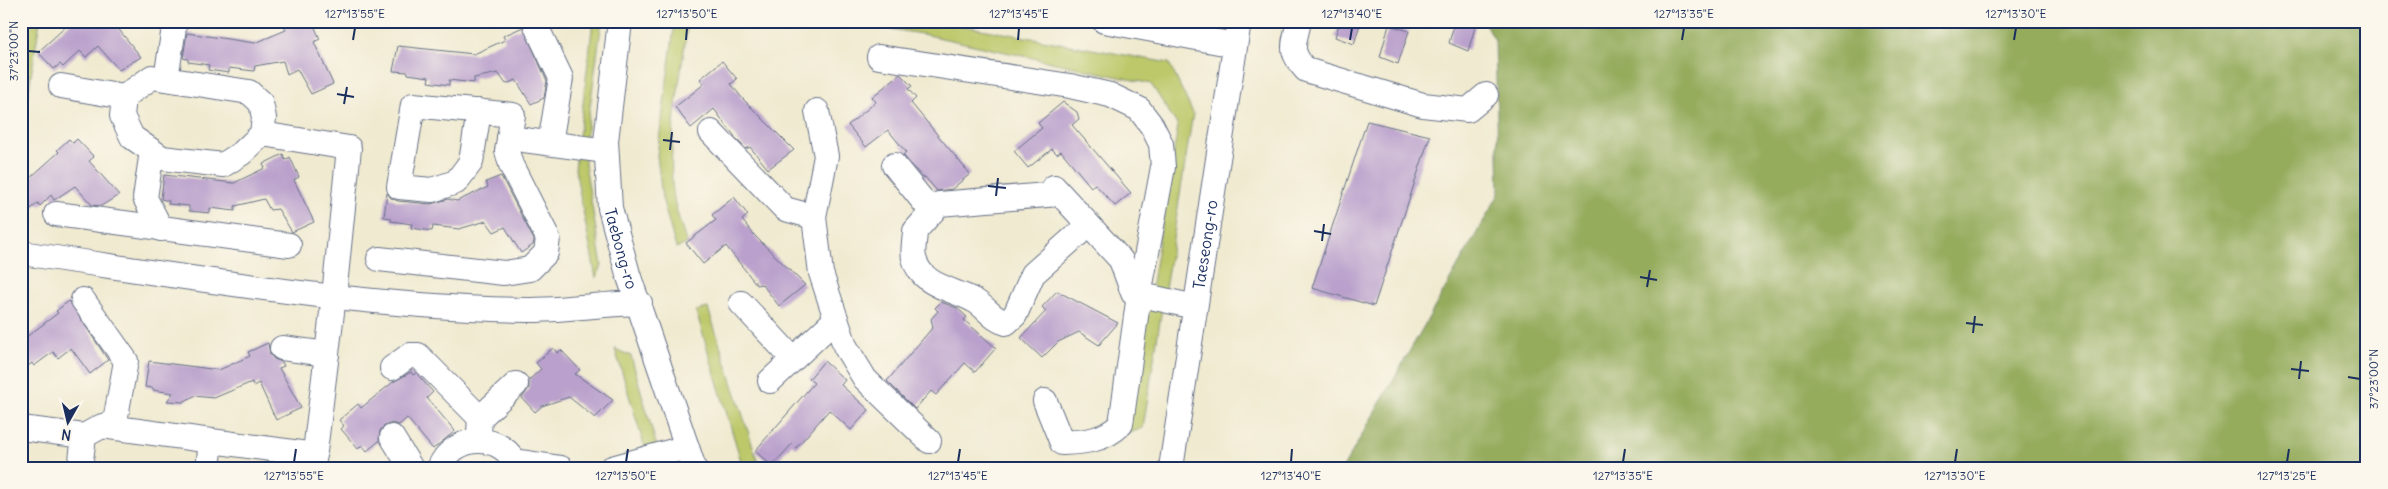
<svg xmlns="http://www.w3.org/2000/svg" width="2388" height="489" viewBox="0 0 2388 489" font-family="Delius,sans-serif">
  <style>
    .green { fill: #bcc869; stroke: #6c7c64 }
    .forest { fill: #95ac5d; stroke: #586e5e }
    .building { fill: #baa0cc }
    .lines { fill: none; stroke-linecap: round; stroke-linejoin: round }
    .minor-casing { stroke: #667086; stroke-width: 26 }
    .minor { stroke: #fff; stroke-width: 24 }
    .ticks { fill: none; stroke: #1b2f5e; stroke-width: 2 }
    .labels { text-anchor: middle; stroke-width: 4; stroke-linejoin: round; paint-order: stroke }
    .street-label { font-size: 16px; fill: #1b2f5e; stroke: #fbf7ec }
    .neatline { fill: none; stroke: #1b2f5e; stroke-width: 2 }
    .ticks-label { font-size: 12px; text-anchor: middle; fill: #1b2f5e }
  </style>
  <rect width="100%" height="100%" fill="#fbf7ec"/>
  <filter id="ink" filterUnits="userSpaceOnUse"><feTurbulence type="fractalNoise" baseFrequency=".02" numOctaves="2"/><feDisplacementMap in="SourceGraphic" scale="10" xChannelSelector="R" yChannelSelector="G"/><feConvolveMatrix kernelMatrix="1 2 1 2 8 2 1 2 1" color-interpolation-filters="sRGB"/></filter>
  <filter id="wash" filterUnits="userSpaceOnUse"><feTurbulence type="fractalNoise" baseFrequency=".0096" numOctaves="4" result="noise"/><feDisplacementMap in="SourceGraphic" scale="20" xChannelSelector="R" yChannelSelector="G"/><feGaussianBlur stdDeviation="1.12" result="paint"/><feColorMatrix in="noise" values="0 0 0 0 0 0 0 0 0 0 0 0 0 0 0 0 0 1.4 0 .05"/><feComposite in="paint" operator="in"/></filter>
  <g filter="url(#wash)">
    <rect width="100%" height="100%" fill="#f0ead0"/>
    <g class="green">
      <path d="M 25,21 L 40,21 L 21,138 L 21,52 Z"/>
      <path d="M 593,21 L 602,21 L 585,142 L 585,164 L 602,266 L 596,278 L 575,169 Z"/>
      <path d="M 675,21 L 688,21 C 682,71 669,132 672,181 C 673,203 680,223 687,244 L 676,248 L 662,198 L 657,155 Z"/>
      <path d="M 841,21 L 937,21 L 1169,63 L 1193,113 L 1143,428 L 1127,434 L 1178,126 L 1151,84 L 928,35 Z"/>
      <path d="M 708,308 L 760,468 L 743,468 L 696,311 Z"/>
      <path d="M 615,349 L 631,356 L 663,468 L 651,468 Z"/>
    </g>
    <path class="forest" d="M 1483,21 L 2367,21 L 2367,468 L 1343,468 L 1499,194 L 1495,40 Z"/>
    <g id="blocks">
      <g class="building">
        <path d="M 72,21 L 112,21 L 141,57 L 119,70 L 98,46 L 86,57 L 80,51 L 63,67 L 60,64 L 54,69 L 38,52 Z"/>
        <path d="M 292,21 L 312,21 L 320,39 L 314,42 L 333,84 L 311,94 L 297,69 L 287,74 L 283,61 L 255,66 L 254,71 L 229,68 L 229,73 L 208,70 L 209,65 L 188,62 L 188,59 L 183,58 L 187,33 L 255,43 L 286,30 L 284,25 Z"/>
        <path d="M 1340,21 L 1361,21 L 1354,44 L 1335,37 Z"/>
        <path d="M 1455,21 L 1477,21 L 1468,51 L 1449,43 Z"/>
        <path d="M 1389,25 L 1409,31 L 1398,64 L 1380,57 Z"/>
        <path d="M 523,27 L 547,81 L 544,98 L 531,104 L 516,80 L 506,84 L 498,73 L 474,78 L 474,83 L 449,80 L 449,85 L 428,82 L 429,77 L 408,74 L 408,72 L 393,71 L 398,46 L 474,54 L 505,40 L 503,36 Z"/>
        <path d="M 722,61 L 737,79 L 731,84 L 742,98 L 794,150 L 768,169 L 750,147 L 746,149 L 739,142 L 714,109 L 691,128 L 675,107 L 704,84 L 700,79 Z"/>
        <path d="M 900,74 L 912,86 L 908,89 L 916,98 L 911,103 L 970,174 L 952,189 L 937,191 L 925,177 L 923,178 L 903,155 L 906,152 L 888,130 L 866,147 L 848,125 L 876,102 L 872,97 Z"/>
        <path d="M 1063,102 L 1077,112 L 1079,119 L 1072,125 L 1131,193 L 1115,206 L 1095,184 L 1091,187 L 1061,151 L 1057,154 L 1052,149 L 1028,168 L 1014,151 L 1042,128 L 1038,123 Z"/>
        <path d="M 1367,121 L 1430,136 L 1374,306 L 1312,288 Z"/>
        <path d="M 69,139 L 73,143 L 77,139 L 94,157 L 89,161 L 119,195 L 101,206 L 92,205 L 75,186 L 54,200 L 51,195 L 40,206 L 38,203 L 31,209 L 21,198 L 21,186 L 59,152 L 57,150 Z"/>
        <path d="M 283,154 L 285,160 L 290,157 L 299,177 L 294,180 L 314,222 L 292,232 L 278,209 L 270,210 L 264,199 L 235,206 L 235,211 L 210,208 L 210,213 L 189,211 L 189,206 L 168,204 L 169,201 L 161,199 L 164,175 L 234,183 L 265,168 L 263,164 Z"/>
        <path d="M 501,176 L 534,240 L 533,245 L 521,253 L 505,227 L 494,232 L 486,221 L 459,229 L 433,226 L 432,231 L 411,228 L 412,224 L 391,221 L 391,218 L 384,217 L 387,193 L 391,198 L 398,201 L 431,204 L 448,199 L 457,201 L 488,187 L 486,182 Z"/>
        <path d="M 734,197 L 748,215 L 742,220 L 755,236 L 805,285 L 779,306 L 762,284 L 757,285 L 726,246 L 703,264 L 686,243 L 716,220 L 712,215 Z"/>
        <path d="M 1057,291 L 1118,323 L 1099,345 L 1079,332 L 1058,342 L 1042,358 L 1021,338 L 1046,311 L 1042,307 Z"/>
        <path d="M 69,301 L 108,360 L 90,374 L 71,348 L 58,358 L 53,352 L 34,366 L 32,363 L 21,371 L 21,341 L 58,313 L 56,311 Z"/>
        <path d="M 941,302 L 957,308 L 967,317 L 964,320 L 996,348 L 975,372 L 965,363 L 936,395 L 931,391 L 915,409 L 887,381 L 933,327 L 931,319 L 938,311 L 935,308 Z"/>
        <path d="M 268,343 L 270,354 L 274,359 L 282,362 L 284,366 L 279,368 L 301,408 L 276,420 L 259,383 L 253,386 L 252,382 L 214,398 L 194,396 L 183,402 L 167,401 L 173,393 L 153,390 L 153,388 L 145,387 L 149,361 L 219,370 L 250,356 L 248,352 Z"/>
        <path d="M 553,348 L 557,353 L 561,350 L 580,370 L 575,374 L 613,400 L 595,418 L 569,397 L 542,406 L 535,412 L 522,398 L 529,388 L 529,380 L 541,369 L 536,363 Z"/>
        <path d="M 824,361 L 845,380 L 841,385 L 869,410 L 851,430 L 829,410 L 796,448 L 792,444 L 772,466 L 755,451 L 814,383 L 809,379 Z"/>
        <path d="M 411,372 L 413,375 L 416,373 L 433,392 L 427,398 L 455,431 L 433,449 L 407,418 L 399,425 L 392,423 L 384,426 L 380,431 L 379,441 L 367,451 L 362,445 L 358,449 L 341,429 L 344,426 L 339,420 L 358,404 L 361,408 L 393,382 Z"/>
      </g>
    </g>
  </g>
  <g filter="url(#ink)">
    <use href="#blocks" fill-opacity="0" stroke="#667086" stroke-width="1"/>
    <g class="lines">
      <g class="minor-casing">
        <g id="minor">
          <path id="s1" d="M 620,21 L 606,141 L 610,208 L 628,274 L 694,468"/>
          <path d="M 1104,21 L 1235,45"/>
          <path d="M 1299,21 C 1294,46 1288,50 1306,70 L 1423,105 L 1468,110 L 1486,95"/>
          <path d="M 536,26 L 561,78 L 550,143"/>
          <path d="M 879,57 L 1070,86 L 1110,95 L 1139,109 L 1152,126 L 1161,144 L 1163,167 L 1139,295 L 1121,424 C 1104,441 1084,442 1062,443 L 1045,401"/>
          <path d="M 166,79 L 175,21"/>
          <path d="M 61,86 L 124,97 L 152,77 L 249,92 L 261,103 L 264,118 L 262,134 L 242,153 L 223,165 L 162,158 L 132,137 L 122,116 L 124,97"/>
          <path d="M 817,111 L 826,156 L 814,217 L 821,273 L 836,319 L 845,346 L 865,379 L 929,441"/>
          <path d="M 711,132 L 785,209 L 814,217"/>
          <path d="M 262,134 L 349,148 L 334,296 L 313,468"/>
          <path d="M 509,138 L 606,151"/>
          <path d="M 152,151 L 145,198 L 161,229"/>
          <path d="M 894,165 L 932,212"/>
          <path d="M 1054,187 L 1121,260 L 1133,293 L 1195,307"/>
          <path d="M 1059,194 L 939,204 L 915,231 C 915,239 912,250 914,258 C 921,287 954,289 975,301 C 987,308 992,319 1006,323 L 1015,315 L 1033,274 L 1087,226"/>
          <path d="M 56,214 L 289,245"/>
          <path d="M 21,253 C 188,277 357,307 526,310 C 564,310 602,304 640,303"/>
          <path d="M 379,259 L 504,273 L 530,269 L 546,253 L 548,238 L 511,165 L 507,151 L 513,115 L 413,105 L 399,187 L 432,190 L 456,182 L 471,162 L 479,111"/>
          <path d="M 83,300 L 126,361 L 114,427"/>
          <path d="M 741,303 L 793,359"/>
          <path d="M 282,348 L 327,354"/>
          <path d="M 392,368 L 410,355 L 418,355 L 480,418"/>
          <path d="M 770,381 L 836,319"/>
          <path d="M 21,428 L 84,436"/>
          <path d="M 479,433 L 480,418 L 516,384"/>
          <path d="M 392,437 L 411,468"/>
          <path d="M 515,461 L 561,468"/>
          <path d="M 80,468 L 84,436 L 102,426 L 315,455"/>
          <path d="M 208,468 L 211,441"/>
          <path d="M 439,468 C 454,433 503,431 518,468"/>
          <path d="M 612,468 L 687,447"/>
          <path id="s2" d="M 1171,468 L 1239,21"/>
        </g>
      </g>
      <use href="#minor" class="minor"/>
    </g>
  </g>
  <path class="ticks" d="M 353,40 L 355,28M 686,40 L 687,28M 1018,40 L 1019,28M 1350,40 L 1352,28M 1682,40 L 1684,28M 2014,40 L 2016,28M 28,51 L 40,52M 337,94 L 354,97M 344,104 L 347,87M 663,140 L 680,142M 670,150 L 672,132M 988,186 L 1006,188M 996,196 L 998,178M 1314,231 L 1331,234M 1322,241 L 1324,224M 1640,277 L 1657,280M 1647,287 L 1650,270M 1966,323 L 1983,325M 1973,333 L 1975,316M 2291,369 L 2309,371M 2348,377 L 2360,379M 2299,379 L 2301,361M 294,462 L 296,449M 626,462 L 628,449M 958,462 L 960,449M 1291,462 L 1292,449M 1623,462 L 1625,449M 1955,462 L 1957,449M 2287,462 L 2289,449"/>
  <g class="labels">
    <g class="street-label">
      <text dy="6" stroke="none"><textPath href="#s2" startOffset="226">Taeseong-ro</textPath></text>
      <text dy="6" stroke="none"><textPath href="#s1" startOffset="230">Taebong-ro</textPath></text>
    </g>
  </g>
  <rect width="2388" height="489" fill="none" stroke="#fbf7ec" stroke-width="55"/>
  <g transform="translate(68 422) rotate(188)" stroke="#fbf7ec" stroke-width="4" paint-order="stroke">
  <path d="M0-4L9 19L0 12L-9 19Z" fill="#1b2f5e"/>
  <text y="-8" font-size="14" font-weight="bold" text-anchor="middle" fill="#1b2f5e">N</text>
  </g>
  <rect x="28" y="28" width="2332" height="434" class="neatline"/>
  <g class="ticks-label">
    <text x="355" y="18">127°13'55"E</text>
    <text x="687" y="18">127°13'50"E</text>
    <text x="1019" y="18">127°13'45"E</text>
    <text x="1352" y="18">127°13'40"E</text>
    <text x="1684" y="18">127°13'35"E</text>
    <text x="2016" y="18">127°13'30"E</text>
    <text transform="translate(14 51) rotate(-90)" y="4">37°23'00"N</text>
    <text transform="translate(2374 379) rotate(-90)" y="4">37°23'00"N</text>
    <text x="294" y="480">127°13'55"E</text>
    <text x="626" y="480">127°13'50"E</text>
    <text x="958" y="480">127°13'45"E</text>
    <text x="1291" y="480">127°13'40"E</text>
    <text x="1623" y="480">127°13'35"E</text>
    <text x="1955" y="480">127°13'30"E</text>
    <text x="2287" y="480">127°13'25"E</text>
  </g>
</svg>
